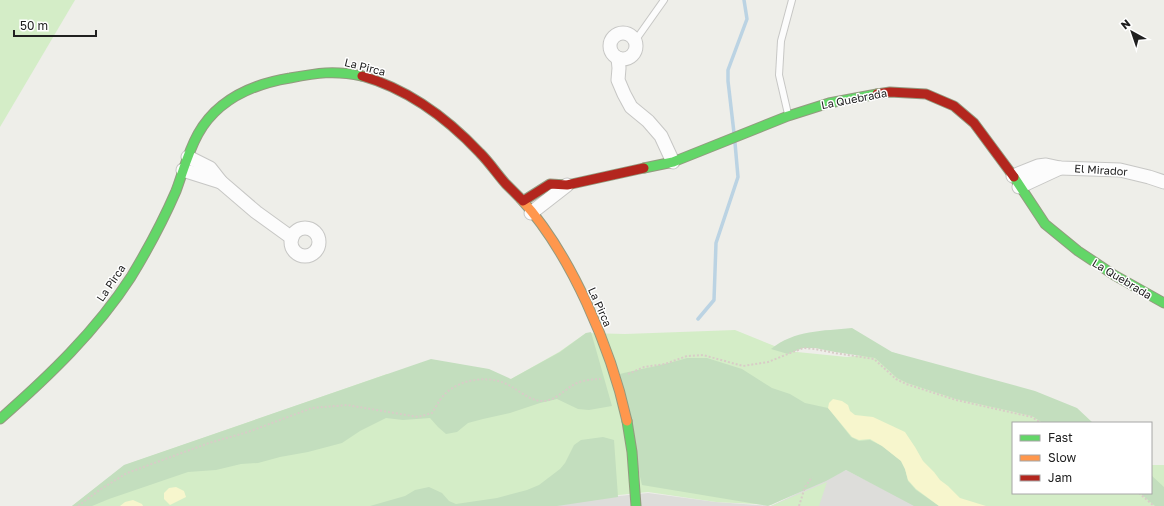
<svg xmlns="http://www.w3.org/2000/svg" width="1164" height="506" viewBox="0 0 1164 506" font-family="'Golos Text',sans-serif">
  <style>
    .residential { fill: #ddddda }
    .grass { fill: #d4edc7 }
    .forest { fill: #c3debe }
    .sand { fill: #f7f6cd }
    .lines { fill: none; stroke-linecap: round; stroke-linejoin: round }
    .stream { stroke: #bbd3e3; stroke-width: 3.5 }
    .lane-casing { stroke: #c7c7c5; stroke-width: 8 }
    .street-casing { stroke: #c7c7c5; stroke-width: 15 }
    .fast-casing { stroke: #939a7f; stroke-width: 11 }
    .slow-casing { stroke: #939a7f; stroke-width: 11 }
    .jam-casing { stroke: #939a7f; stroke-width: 11 }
    .path { stroke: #d8ccc7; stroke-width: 2; stroke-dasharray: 2 2; stroke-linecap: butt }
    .lane { stroke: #fcfcfc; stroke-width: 6 }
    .street { stroke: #fcfcfc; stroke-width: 13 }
    .fast { stroke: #63d668; stroke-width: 9 }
    .slow { stroke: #ff974d; stroke-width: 9 }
    .jam { stroke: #b3261e; stroke-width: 9 }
    .labels { text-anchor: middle; stroke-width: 3; stroke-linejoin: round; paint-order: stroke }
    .street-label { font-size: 11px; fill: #202020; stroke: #fff }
  </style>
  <rect width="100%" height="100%" fill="#eeeee9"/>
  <path class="residential" d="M 846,470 L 916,506 L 551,506 L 619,496 L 648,493 L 716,502 L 771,506 Z"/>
  <g class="grass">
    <path d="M 0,0 L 75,0 L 0,127 Z"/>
    <path d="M 735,330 L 787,351 L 847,357 L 892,352 L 1093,423 L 1013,423 L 1013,493 L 1151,493 L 1151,465 L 1164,465 L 1164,506 L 917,506 L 846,469 L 771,505 L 716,502 L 648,492 L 619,495 L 545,506 L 72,506 L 125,465 L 387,374 L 511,379 L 559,352 L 586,333 L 625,334 Z"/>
    <path d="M 827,482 L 819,506 L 771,506 Z"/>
  </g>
  <g class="forest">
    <path d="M 852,328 L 892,352 L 1035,391 L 1077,408 L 1093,423 L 1043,423 L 1032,416 L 956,399 L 907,383 L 897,378 L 875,358 L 835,352 L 815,348 L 803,348 L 788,354 L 771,349 C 794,330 823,331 852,328 Z"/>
    <path d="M 591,332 L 612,406 L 589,410 L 578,409 L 557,399 L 540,403 L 510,413 L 483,419 L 468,423 L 457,432 L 446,434 L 438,427 L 430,418 L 403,420 L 386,418 L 360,431 L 342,443 L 308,452 L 280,457 L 258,463 L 241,464 L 216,470 L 188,472 L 109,499 L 92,506 L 72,506 L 124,465 L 431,359 L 489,369 L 511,379 L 560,352 L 586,333 Z"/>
    <path d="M 687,358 L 707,358 L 742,369 L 772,388 L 790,394 L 805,403 L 828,408 L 851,437 L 859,441 L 870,440 L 882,446 L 901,461 L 905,469 L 908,481 L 916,490 L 939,506 L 914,506 L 846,470 L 826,481 L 768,506 L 642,485 L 616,375 C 640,369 664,365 687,358 Z"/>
    <path d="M 603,437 L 614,440 L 618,497 L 557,506 L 370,506 L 405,496 L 415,490 L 429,487 L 442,493 L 449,501 L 456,504 L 497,498 L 527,490 L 539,485 L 560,469 L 565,463 L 574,445 L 581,440 Z"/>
    <path d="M 1151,475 L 1164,487 L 1164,506 L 1155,506 L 1140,493 L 1151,493 Z"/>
  </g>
  <g class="sand">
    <path d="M 833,399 L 842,401 L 848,405 L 850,411 L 855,415 L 873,417 L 905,432 L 915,447 L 923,461 L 934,472 L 940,480 L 948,486 L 960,498 L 986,506 L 939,506 L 916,489 L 908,480 L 905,469 L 901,461 L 882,446 L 870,439 L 859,440 L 852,437 L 828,408 L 829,403 Z"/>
    <path d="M 176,487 L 184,491 L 186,497 L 170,505 L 164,499 L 164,493 L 169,488 Z"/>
    <path d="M 133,500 L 142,504 L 143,506 L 120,506 L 125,502 Z"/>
  </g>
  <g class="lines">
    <g class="stream">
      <path d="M 734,133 L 728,81 L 728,70 L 747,19 L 744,0"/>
      <path d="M 698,319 L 714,300 L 716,243 L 738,177 L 735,143"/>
    </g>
    <g class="lane-casing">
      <g id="lane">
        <path d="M 635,41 L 664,0"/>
        <path d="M 788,114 L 779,75 L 781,41 L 792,0"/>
      </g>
    </g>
    <g class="street-casing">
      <g id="street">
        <circle cx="623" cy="46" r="13"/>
        <path d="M 618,58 L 619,68 L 618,80 L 624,94 L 631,107 L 648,121 L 661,136 L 673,162"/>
        <path d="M 188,157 L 210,168 L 221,182 L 256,212 L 292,238"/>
        <path d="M 183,170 L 221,182"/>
        <path d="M 1013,176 L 1038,166 L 1046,165 L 1060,168 L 1120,170 L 1149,177 L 1164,182"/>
        <path d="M 1019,187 L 1060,168"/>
        <path d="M 531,213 L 567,185"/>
        <circle cx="305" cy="242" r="14"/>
      </g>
    </g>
    <g class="fast-casing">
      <g id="fast">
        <path d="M 644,168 L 673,162 L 788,116 L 829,103 L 877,94"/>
        <path d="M 1014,177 L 1045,224 L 1078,251 L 1114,275 L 1164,303"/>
        <path d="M 0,419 C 49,376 96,331 131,277 C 148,249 163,221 176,191 C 183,172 188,152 198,134 C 217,100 253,84 290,78 C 317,73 334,70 362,76"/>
        <path d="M 627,421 L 632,452 L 636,506"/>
      </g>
    </g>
    <g class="slow-casing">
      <path id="slow" d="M 521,199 C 571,254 611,348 627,421"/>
    </g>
    <g class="jam-casing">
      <g id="jam">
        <path d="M 362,76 C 408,89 448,119 480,153 C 490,163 497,174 506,184 C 511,189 516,194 521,199"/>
        <path d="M 877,94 L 890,92 L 926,94 L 954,106 L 974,123 L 1014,177"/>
        <path d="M 523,201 L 550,184 L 567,185 L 644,168"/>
      </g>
    </g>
    <g class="path">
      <path d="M 628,374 L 644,367 L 665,364 L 687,356 L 703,355 L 743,366 L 768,362 L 803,348 L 815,349 L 835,353 L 874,359 L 896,379 L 906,384 L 956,400 L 1032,417 L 1041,423"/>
      <path d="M 1139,493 L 1154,506"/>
      <path d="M 78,506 L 101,489 L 127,473 L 209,443 L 248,432 L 312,408 L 347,405 L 418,417 L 432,413 C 436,407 439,400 444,395 C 460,378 492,374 512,387 C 521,392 531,401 542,401 C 557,401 565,388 577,383 C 585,380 593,379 601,379"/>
      <path d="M 799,506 L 805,487 L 812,477"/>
    </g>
    <use href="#lane" class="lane"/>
    <use href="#street" class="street"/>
    <use href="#fast" class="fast"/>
    <use href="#slow" class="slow"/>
    <use href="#jam" class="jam"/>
  </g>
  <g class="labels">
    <g class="street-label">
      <text transform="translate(365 67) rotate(14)" y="4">La Pirca</text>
      <text transform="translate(854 99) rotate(-11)" y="4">La Quebrada</text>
      <text transform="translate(1101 170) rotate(4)" y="4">El Mirador</text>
      <text transform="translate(1122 279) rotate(31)" y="4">La Quebrada</text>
      <text transform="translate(111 283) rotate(-56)" y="4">La Pirca</text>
      <text transform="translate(600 307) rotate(66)" y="4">La Pirca</text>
    </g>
  </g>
  <rect x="1012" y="422" width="140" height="72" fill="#ffffff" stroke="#a6a6a6"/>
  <rect x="1020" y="435" width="20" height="6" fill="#63d668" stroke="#a6a6a6"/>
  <text x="1048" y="442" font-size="12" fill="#202020">Fast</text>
  <rect x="1020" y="455" width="20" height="6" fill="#ff974d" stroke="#a6a6a6"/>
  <text x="1048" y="462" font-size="12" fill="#202020">Slow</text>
  <rect x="1020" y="475" width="20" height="6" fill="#b3261e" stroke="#a6a6a6"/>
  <text x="1048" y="482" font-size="12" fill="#202020">Jam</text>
  <g transform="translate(1132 32) rotate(320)" stroke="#ffffff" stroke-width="3" paint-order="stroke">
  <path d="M0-3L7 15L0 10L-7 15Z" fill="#202020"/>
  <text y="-6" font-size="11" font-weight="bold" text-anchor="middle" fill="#202020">N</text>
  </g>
  <path d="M14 30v6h82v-6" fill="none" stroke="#202020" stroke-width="2"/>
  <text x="20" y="30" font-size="12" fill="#202020" stroke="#ffffff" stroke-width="3" paint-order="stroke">50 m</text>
</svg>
